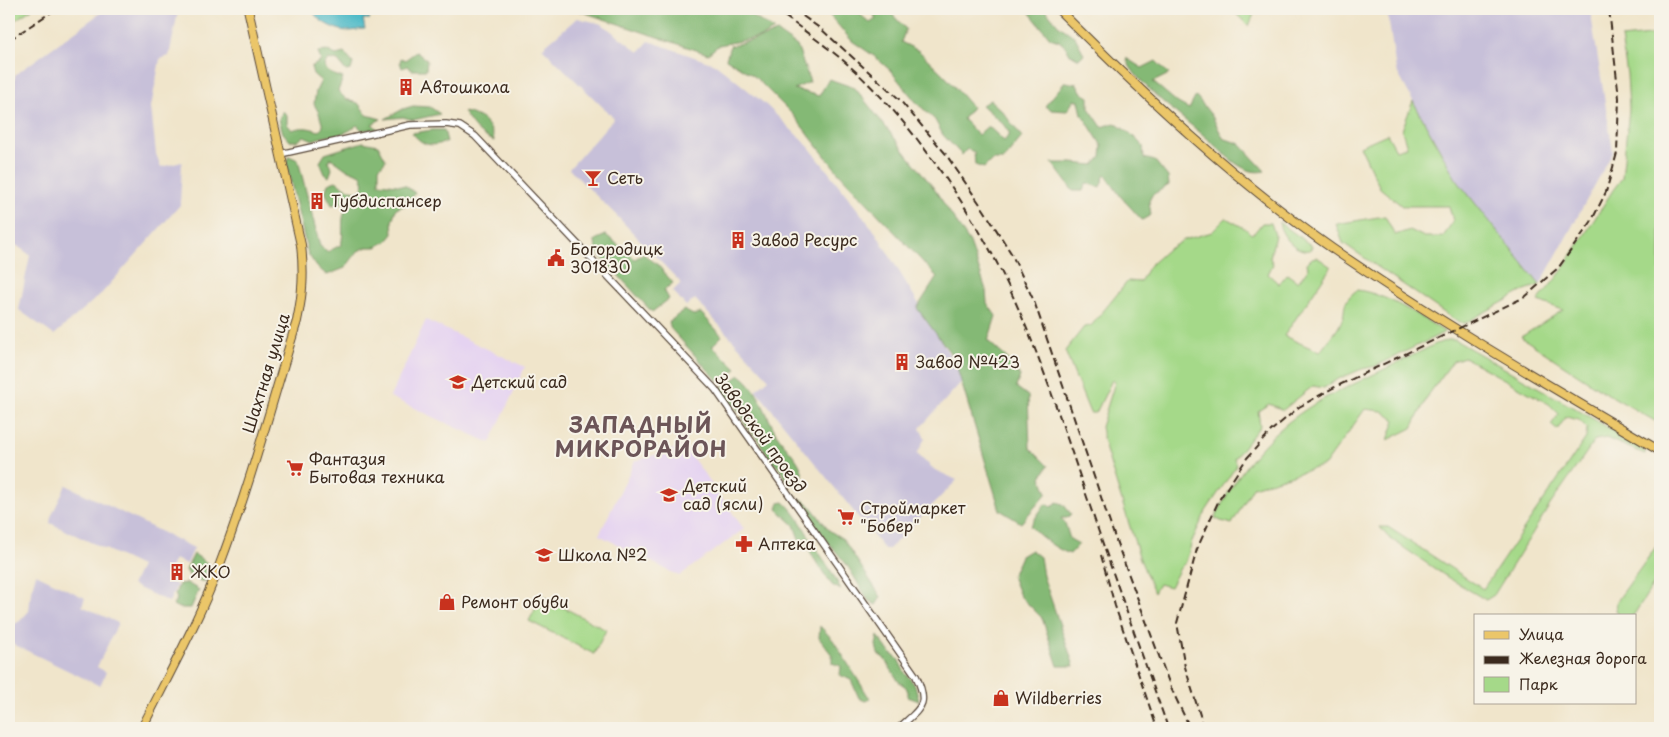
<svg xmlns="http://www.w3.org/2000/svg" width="1669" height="737" viewBox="0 0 1669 737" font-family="'Playpen Sans',sans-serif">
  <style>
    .built { fill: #e5d3f1 }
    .industrial { fill: #c7c0d9 }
    .green { fill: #a5d989; stroke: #708254 }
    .forest { fill: #84b975; stroke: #60724a }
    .water { fill: #4dbac7; stroke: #447272 }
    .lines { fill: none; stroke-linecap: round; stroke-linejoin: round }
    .minor-casing { stroke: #564638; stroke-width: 8 }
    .major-casing { stroke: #564638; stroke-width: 10 }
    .minor { stroke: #fff; stroke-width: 5.5 }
    .major { stroke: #ebc669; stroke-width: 8 }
    .rail { stroke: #3b2a1e; stroke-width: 2; stroke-dasharray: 8 4; stroke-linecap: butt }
    .labels { text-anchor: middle; stroke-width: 4; stroke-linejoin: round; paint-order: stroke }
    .poi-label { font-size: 16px; fill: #3b2a1e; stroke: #f7f3e8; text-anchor: start }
    .street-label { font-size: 16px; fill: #3b2a1e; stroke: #f7f3e8 }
    .district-label { font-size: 21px; font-weight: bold; letter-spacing: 1px; fill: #6c5558; stroke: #f7f3e8 }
  </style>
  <rect width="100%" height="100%" fill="#f7f3e8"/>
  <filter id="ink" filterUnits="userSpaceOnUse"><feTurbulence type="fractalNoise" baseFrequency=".02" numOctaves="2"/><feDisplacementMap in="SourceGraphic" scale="10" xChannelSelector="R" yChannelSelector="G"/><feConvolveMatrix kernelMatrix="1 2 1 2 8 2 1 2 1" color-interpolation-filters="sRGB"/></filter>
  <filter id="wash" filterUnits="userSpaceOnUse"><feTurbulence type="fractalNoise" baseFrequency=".0096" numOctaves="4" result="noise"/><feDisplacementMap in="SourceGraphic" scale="20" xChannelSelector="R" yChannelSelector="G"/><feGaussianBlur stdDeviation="1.12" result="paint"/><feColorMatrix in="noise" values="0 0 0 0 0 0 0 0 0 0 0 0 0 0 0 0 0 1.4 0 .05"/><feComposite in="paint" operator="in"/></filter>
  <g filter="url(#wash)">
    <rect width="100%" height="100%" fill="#f0e5cb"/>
    <g class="built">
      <path d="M 426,320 L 525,367 L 490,443 L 390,397 Z"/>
      <path d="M 684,446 L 744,529 L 679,576 L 599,535 L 635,461 Z"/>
    </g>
    <g class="industrial">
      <path d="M 106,9 L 224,9 L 200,13 L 178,12 L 169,56 L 160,59 L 151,107 L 156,154 L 161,167 L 182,162 L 180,205 L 102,293 L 54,335 L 19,310 L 30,255 L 9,240 L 15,75 Z"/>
      <path d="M 1387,9 L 1590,9 L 1613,152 L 1540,285 L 1456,179 L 1396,70 Z"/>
      <path d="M 577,18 L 602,24 L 639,52 L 649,41 L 717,65 L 765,104 L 809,147 L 876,233 L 964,379 L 920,428 L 925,438 L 917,454 L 935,470 L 957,480 L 889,549 L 884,549 L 756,390 L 769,379 L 695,299 L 686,306 L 673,291 L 681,283 L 614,213 L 569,169 L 614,118 L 542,48 Z"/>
      <path d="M 66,485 L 194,548 L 187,564 L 174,559 L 166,580 L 177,585 L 169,602 L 132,585 L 141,566 L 50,523 L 51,517 Z"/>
      <path d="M 36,574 L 85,598 L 82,606 L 118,623 L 97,667 L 106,672 L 100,686 L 9,642 L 9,627 L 20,621 L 29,611 L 31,592 Z"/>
    </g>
    <g class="green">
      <path d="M 9,9 L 32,9 L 9,24 Z"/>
      <path d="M 1231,9 L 1256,9 L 1249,26 Z"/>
      <path d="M 1660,34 L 1660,424 L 1601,390 L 1521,337 L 1563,310 L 1538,301 L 1561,272 L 1613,190 L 1622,178 L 1629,109 L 1627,74 L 1621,38 Z"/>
      <path d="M 1413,101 L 1456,179 L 1540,285 L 1525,290 L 1465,323 L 1459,323 L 1343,243 L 1336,224 L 1385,216 L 1395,235 L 1410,230 L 1424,237 L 1443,237 L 1453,221 L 1449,206 L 1402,206 L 1380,188 L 1360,146 L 1387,134 L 1396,150 L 1407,147 L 1402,130 Z"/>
      <path d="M 1226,218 L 1246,229 L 1251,234 L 1255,232 L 1262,223 L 1271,223 L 1275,235 L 1270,258 L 1273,264 L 1268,274 L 1279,284 L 1287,274 L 1298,282 L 1308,269 L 1307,263 L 1312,258 L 1317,257 L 1331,267 L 1284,336 L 1320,352 C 1326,343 1337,332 1341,322 C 1348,307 1339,304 1357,290 C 1387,294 1419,316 1445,332 L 1376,366 L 1362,369 L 1336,380 L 1324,388 L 1313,386 L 1283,410 L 1269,404 L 1258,411 L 1260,426 L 1234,459 L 1237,465 L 1206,511 L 1192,541 L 1186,562 L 1180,568 L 1170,587 L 1159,584 L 1154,593 L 1140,559 L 1105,447 L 1101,427 L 1115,382 L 1112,380 L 1096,413 L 1090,413 L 1065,351 L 1084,327 L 1091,326 L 1128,281 L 1140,282 L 1149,266 L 1167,250 L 1184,240 L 1212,232 Z"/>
      <path d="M 1279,222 L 1312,246 L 1310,250 C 1296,253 1281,236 1279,222 Z"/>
      <path d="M 1447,340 L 1455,340 L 1637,444 L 1645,451 L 1645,454 L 1606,438 L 1595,440 L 1550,505 L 1494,595 L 1486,600 L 1447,577 L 1388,537 L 1380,527 L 1388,527 L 1483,589 L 1586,438 L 1587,428 L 1579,420 L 1566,417 L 1557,430 L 1551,425 L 1559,414 L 1549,404 L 1464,357 L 1453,361 L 1429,394 L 1412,428 L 1388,440 L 1395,420 L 1382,411 L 1365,409 L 1325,465 L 1253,487 L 1232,524 L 1221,521 L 1215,518 C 1239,467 1274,426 1323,399 L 1436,344 Z"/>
      <path d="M 1660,541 L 1660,574 L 1633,616 L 1619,616 L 1616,610 L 1617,601 Z"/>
      <path d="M 542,596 L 606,630 L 594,654 L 529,621 Z"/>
    </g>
    <g class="forest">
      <path d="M 574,9 L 741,9 L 774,30 L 761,37 L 719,45 L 708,54 Z"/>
      <path d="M 824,9 L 854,9 L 870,23 L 876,19 L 871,9 L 887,9 L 906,29 L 901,42 L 919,51 L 945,76 L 972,107 L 963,119 L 978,135 L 988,126 L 1004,141 L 1010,134 L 1003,124 L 982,105 L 990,100 L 1002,111 L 1022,137 L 1003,160 L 992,160 L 984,168 L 975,165 L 974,152 L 967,149 L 962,155 L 943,135 L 935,120 L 916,102 L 890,70 L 874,56 L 852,41 Z"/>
      <path d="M 1030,9 L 1045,9 L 1058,25 L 1075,37 L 1084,54 L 1079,59 L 1069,53 L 1066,47 L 1059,41 L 1050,38 L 1030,13 Z"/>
      <path d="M 777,32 L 797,46 L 810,82 L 794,89 L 819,96 L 829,79 L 855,88 L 933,187 L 970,243 L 986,290 L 987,303 L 996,316 L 988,341 L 1011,362 L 1020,376 L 1016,387 L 1028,396 L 1030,448 L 1048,466 L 1041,477 L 1047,493 L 1021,523 L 1000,510 L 954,358 L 917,308 L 937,277 L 838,172 L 793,115 L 754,76 L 726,59 L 730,46 L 764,37 Z"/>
      <path d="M 328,51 L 336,55 L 344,53 L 353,63 L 351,70 L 346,71 L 338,61 L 328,59 L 324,65 C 327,74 335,75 343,78 L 338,91 L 346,99 L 358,103 L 367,115 L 381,119 L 372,124 L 378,129 L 362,130 L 357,125 C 343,138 330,133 313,140 L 304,136 L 298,141 L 290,141 L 283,133 L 279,119 L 283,111 L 287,116 L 287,124 L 292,130 C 302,126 310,128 319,131 L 323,127 L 319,113 L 314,104 L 316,91 L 321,81 L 313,74 L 311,67 L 321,61 L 318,52 Z"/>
      <path d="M 416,52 L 427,60 L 426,70 L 412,70 L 407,66 L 402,68 L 400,62 L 401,58 L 405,60 Z"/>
      <path d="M 1126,58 L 1142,68 L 1156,61 L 1169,74 L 1153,82 L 1178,103 L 1189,109 L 1196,96 L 1212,116 L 1223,138 L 1240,144 L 1265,171 C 1255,173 1249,171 1240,166 C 1228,159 1218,148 1208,139 C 1187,121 1133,82 1126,58 Z"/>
      <path d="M 1065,82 L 1077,84 L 1082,93 L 1089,97 L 1089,108 L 1102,127 L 1115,123 L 1131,134 L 1143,146 L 1144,158 L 1155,161 L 1168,177 L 1169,185 L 1152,195 L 1149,201 L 1151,215 L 1142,220 L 1121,197 L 1105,174 L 1100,187 L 1086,183 L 1083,191 L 1073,191 L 1052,163 L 1072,163 L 1094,165 L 1101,157 L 1102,146 L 1082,114 L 1079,101 L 1074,100 L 1067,111 L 1052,110 L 1045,106 Z"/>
      <path d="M 413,106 L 430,107 L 440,114 L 413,120 L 403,117 L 385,119 L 403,109 Z"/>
      <path d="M 463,112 C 480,115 491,122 494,141 C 476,133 474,127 463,112 Z"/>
      <path d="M 433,130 L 444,130 L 447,142 C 429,147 424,146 412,133 Z"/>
      <path d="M 363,142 L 378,145 L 386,160 L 379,168 L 379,183 L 406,186 L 415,193 L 408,204 L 396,209 L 392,221 L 393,234 L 387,241 L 376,247 L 367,247 L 358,251 L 345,268 L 327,275 L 317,267 L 308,254 L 286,162 L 289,156 L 298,160 L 320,246 L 327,252 L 341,245 C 345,232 339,219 347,208 L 344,202 L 332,205 L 325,192 L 328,184 L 336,181 C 344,187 351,192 361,191 L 364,183 L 361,175 L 346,169 L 331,158 L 328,161 L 332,169 L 329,177 L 325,174 L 320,162 L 325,154 Z"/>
      <path d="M 606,235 L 635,259 L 643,254 L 657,264 L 673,283 L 664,290 L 669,299 L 652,312 L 596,251 L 595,240 Z"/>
      <path d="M 684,310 L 693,315 L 701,313 L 722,336 L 712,346 L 737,369 L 719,382 L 671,329 L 669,322 Z"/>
      <path d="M 740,375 C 759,388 766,416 777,435 C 786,449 803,461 803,479 L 792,484 L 786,481 L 782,470 L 772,462 L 757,438 L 746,426 L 742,415 L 720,389 Z"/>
      <path d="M 801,499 L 808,503 L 830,531 L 843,539 L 881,597 L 876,605 L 868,600 L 847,565 L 815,526 L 807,510 L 799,502 Z"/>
      <path d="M 784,502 C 799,515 806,533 816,548 C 825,562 834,574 841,590 L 832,585 L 818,565 L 808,548 L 800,542 L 794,525 L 777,509 L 779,503 Z"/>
      <path d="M 1057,502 L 1063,504 L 1071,514 L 1067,518 L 1061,518 L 1065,523 L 1070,539 L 1079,544 L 1070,554 C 1054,548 1042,538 1030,526 L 1045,504 L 1052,507 Z"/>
      <path d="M 1031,550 L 1040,557 L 1043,576 L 1074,666 L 1058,666 L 1042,618 L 1020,596 L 1012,576 L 1021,556 Z"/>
      <path d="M 194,554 L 210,565 L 210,573 L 206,581 L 200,581 L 194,575 L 190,577 L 186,570 Z"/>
      <path d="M 187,583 L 199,590 L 191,608 L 179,608 L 173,605 L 177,599 L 175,594 L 179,584 Z"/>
      <path d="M 820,626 L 833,640 L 870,699 L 865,701 L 859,698 L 851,680 L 840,675 L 841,666 L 832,663 L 832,655 L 819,638 Z"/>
      <path d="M 878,636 L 890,653 L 898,659 L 905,673 L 915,685 L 919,701 L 908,697 L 908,692 L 906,687 L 899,682 L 884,658 L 878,654 L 876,645 Z"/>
    </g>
    <path class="water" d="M 312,9 L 365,9 L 370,19 L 363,19 L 365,29 C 360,29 354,31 349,31 C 336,31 316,21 312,9 Z"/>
  </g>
  <g filter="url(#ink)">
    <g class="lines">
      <g class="minor-casing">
        <path id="minor" d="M 280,154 L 410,125 L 446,124 L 460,126 L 475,136 L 715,389 L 916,676 C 930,706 920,708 899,728"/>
      </g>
      <g class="major-casing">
        <g id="major">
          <path d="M 1058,9 C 1144,95 1233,179 1333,249 C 1439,322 1550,386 1660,451"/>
          <path d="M 142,728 C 169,674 199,620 220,564 C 250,485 272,402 297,321 C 303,293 304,273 301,245 L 248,9"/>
        </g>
      </g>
      <use href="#minor" class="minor"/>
      <use href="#major" class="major"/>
      <g class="rail">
        <path d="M 775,9 C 796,25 818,40 839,57 C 868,81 894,110 917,139 C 947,178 974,219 997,263 C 1036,340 1062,424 1090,506 C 1115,580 1142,654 1168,728"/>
        <path d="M 793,9 L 821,29 L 898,98 L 945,153 L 984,210 L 1011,253 L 1034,301 L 1115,538 L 1171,688 L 1190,728"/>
        <path d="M 9,40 L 56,9"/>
        <path d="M 1101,555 L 1115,606 L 1157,728"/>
        <path d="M 1204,728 L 1185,667 L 1177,623 L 1197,549 L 1219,500 L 1247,458 L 1271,431 L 1299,407 L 1333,388 L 1525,297 L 1559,267 L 1591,222 L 1606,192 L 1617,153 L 1619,98 L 1609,9"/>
      </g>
    </g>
  </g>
  <defs>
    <g id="building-bare" transform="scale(1.35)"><path d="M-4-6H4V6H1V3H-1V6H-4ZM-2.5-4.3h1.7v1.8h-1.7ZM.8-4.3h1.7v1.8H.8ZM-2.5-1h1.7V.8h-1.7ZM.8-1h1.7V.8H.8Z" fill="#c8321e" stroke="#f7f3e8" stroke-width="2.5" paint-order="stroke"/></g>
    <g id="bar-bare" transform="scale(1.35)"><path d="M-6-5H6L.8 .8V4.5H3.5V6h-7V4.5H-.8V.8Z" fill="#c8321e" stroke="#f7f3e8" stroke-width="2.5" paint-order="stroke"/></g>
    <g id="civic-bare" transform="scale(1.35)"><path d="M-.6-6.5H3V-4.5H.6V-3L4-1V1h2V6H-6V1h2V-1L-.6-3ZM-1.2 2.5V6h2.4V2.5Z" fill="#c8321e" stroke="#f7f3e8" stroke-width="2.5" paint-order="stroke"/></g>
    <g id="school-bare" transform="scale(1.35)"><path d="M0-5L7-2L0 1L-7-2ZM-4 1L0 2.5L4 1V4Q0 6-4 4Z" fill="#c8321e" stroke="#f7f3e8" stroke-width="2.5" paint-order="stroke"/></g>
    <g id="supermarket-bare" transform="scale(1.35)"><path d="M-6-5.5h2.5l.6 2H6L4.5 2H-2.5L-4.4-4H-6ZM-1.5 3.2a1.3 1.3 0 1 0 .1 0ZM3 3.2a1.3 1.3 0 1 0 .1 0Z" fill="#c8321e" stroke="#f7f3e8" stroke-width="2.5" paint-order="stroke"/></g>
    <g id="pharmacy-bare" transform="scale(1.35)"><path d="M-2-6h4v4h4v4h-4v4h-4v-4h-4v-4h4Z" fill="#c8321e" stroke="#f7f3e8" stroke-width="2.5" paint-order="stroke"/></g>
    <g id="shop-bare" transform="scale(1.35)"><path d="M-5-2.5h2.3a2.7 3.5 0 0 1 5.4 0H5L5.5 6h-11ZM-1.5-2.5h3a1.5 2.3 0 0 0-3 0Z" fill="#c8321e" stroke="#f7f3e8" stroke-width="2.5" paint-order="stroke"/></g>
  </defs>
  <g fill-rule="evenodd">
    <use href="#building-bare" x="406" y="87"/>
    <use href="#bar-bare" x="593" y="178"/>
    <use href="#building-bare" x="317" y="201"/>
    <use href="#building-bare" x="738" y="240"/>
    <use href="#civic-bare" x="556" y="258"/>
    <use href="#building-bare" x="902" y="362"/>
    <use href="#school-bare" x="458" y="382"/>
    <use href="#supermarket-bare" x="295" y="468"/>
    <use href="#school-bare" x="669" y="495"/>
    <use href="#supermarket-bare" x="846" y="517"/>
    <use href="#pharmacy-bare" x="744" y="544"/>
    <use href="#school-bare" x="544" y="555"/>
    <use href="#building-bare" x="177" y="572"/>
    <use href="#shop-bare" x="447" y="602"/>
    <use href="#shop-bare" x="1001" y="698"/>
  </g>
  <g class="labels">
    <g class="poi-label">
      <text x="420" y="93">Автошкола</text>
      <text x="607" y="184">Сеть</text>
      <text x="331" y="207">Тубдиспансер</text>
      <text x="752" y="246">Завод Ресурс</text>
      <text x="570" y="255">Богородицк<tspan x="570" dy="18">301830</tspan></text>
      <text x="916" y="368">Завод №423</text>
      <text x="472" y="388">Детский сад</text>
      <text x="309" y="465">Фантазия<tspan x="309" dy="18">Бытовая техника</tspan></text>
      <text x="683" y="492">Детский<tspan x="683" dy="18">сад (ясли)</tspan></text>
      <text x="860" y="514">Строймаркет<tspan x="860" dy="18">"Бобер"</tspan></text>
      <text x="758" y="550">Аптека</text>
      <text x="558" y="561">Школа №2</text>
      <text x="191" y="578">ЖКО</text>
      <text x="461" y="608">Ремонт обуви</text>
      <text x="1015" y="704">Wildberries</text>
    </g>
    <g class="street-label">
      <text transform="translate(266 373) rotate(-73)" y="6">Шахтная улица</text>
      <text transform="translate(761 433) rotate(54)" y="6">Заводской проезд</text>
    </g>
    <g class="district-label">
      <text x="641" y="433">ЗАПАДНЫЙ<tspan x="641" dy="24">МИКРОРАЙОН</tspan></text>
    </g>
  </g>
  <rect width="1669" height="737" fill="none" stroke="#f7f3e8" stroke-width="30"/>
  <rect x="1474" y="614" width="162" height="90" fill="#f7f3e8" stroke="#aca397"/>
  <rect x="1484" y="631" width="25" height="8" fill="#ebc669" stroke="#aca397"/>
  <text x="1519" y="640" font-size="15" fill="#3b2a1e">Улица</text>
  <rect x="1484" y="656" width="25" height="8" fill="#3b2a1e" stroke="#aca397"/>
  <text x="1519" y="664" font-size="15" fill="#3b2a1e">Железная дорога</text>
  <rect x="1484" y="677" width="25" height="15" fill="#a5d989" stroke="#aca397"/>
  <text x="1519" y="690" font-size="15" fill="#3b2a1e">Парк</text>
</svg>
